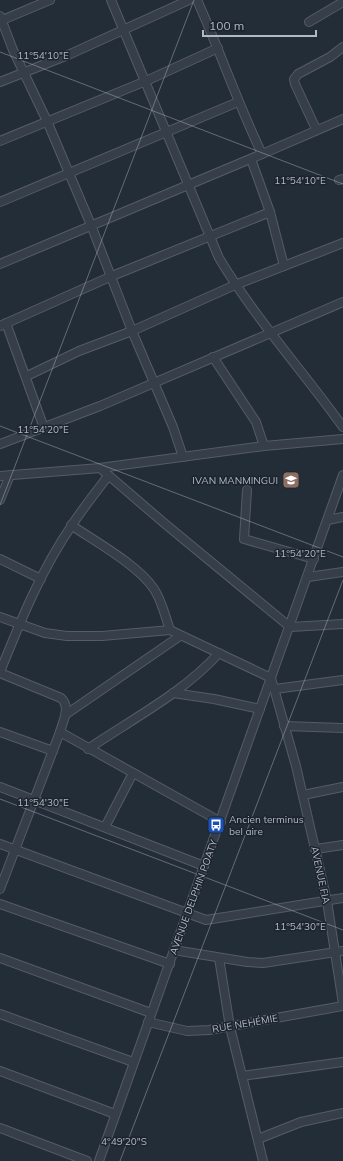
<svg xmlns="http://www.w3.org/2000/svg" width="343" height="1161" viewBox="0 0 343 1161" font-family="Mulish,sans-serif">
  <style>
    .lines { fill: none; stroke-linecap: round; stroke-linejoin: round }
    .minor-casing { stroke: #545c66; stroke-width: 10 }
    .minor { stroke: #363f49; stroke-width: 8 }
    .ticks { fill: none; stroke: #b1b9c5; stroke-width: 1; stroke-opacity: 0.45 }
    .labels { text-anchor: middle; stroke-width: 3; stroke-linejoin: round; paint-order: stroke }
    .poi-label { font-size: 10px; fill: #b1b9c5; stroke: #1c242d; text-anchor: end }
    .street-label { font-size: 10px; fill: #b1b9c5; stroke: #1c242d }
    .ticks-label { font-size: 10px; text-anchor: middle; fill: #b1b9c5; stroke: #1c242d; stroke-width: 3; stroke-linejoin: round; paint-order: stroke }
  </style>
  <rect width="100%" height="100%" fill="#232d38"/>
  <g class="lines">
    <g class="minor-casing">
      <g id="minor">
        <path d="M 111,0 L 219,258 C 255,318 302,370 343,427"/>
        <path d="M 197,0 C 220,51 238,104 262,154"/>
        <path d="M 0,16 L 13,50 L 47,121 L 91,225 L 132,331 L 173,427 L 183,457"/>
        <path d="M 0,21 L 50,0"/>
        <path d="M 309,22 L 343,2"/>
        <path d="M 0,82 L 68,55 L 189,0"/>
        <path d="M 316,129 L 295,84 L 294,79 L 298,74 L 330,57 L 343,47"/>
        <path d="M 0,141 L 146,81 L 218,48"/>
        <path d="M 251,159 L 270,212 L 284,266"/>
        <path d="M 339,180 L 343,179"/>
        <path d="M 0,202 L 238,102"/>
        <path d="M 0,264 L 262,154 L 343,119"/>
        <path d="M 6,323 L 44,428"/>
        <path d="M 0,326 L 112,276 L 270,212"/>
        <path d="M 213,357 L 256,422 L 264,446"/>
        <path d="M 27,376 L 79,351 L 132,331 L 235,285 L 343,243"/>
        <path d="M 0,444 L 100,406 L 343,302"/>
        <path d="M 100,468 L 164,523 L 290,627 L 343,624"/>
        <path d="M 0,476 L 100,468 L 264,446 L 343,439"/>
        <path d="M 247,490 L 244,539 L 314,559"/>
        <path d="M 0,500 L 10,475"/>
        <path d="M 328,520 L 343,517"/>
        <path d="M 71,525 C 96,542 138,565 154,589 C 162,601 165,616 170,630"/>
        <path d="M 0,559 L 41,579"/>
        <path d="M 308,577 L 343,572"/>
        <path d="M 0,617 L 45,633 L 67,636 L 102,636 L 170,630 L 271,678 L 296,766 L 327,901 L 343,1004"/>
        <path d="M 0,672 C 20,622 41,570 72,525 C 83,508 96,492 108,476"/>
        <path d="M 0,673 L 61,698 C 71,707 63,721 60,732 L 0,889"/>
        <path d="M 275,689 L 343,680"/>
        <path d="M 173,693 L 214,699 L 260,709"/>
        <path d="M 65,715 L 180,636"/>
        <path d="M 284,726 L 343,728"/>
        <path d="M 0,732 L 53,751"/>
        <path d="M 60,732 L 221,822"/>
        <path d="M 88,749 C 132,719 183,693 219,653"/>
        <path d="M 0,787 L 204,866"/>
        <path d="M 303,795 L 343,787"/>
        <path d="M 105,827 L 133,773"/>
        <path d="M 0,844 L 206,920 L 343,898"/>
        <path d="M 316,849 L 343,845"/>
        <path d="M 0,904 L 170,964"/>
        <path d="M 174,950 L 247,962 L 263,963 L 343,951"/>
        <path d="M 0,958 L 151,1013"/>
        <path d="M 219,958 L 230,1027 L 263,1161"/>
        <path d="M 0,1014 L 133,1062"/>
        <path d="M 148,1022 L 187,1031 L 209,1030 L 343,1006"/>
        <path d="M 0,1071 L 115,1114"/>
        <path d="M 242,1076 L 343,1062"/>
        <path d="M 0,1128 L 87,1161"/>
        <path d="M 258,1139 L 301,1122 L 343,1113"/>
        <path d="M 99,1161 L 343,475"/>
      </g>
    </g>
    <use href="#minor" class="minor"/>
  </g>
  <path class="ticks" d="M 0,52 L 343,184M 0,426 L 343,557M 0,505 L 194,0M 0,799 L 343,930M 120,1161 L 343,580"/>
  <defs>
    <g id="university-square" transform="scale(0.9)"><rect x="-9" y="-9" width="18" height="18" rx="4" fill="#8d6e63" stroke="#1c242d"/><path d="M0-5L7-2L0 1L-7-2ZM-4 1L0 2.5L4 1V4Q0 6-4 4Z" fill="#fff"/></g>
    <g id="bus-square" transform="scale(0.9)"><rect x="-9" y="-9" width="18" height="18" rx="4" fill="#1a4fb4" stroke="#1c242d"/><path d="M-5-6H5V4H4V6H2V4H-2V6H-4V4H-5ZM-3.5-4V0h7V-4ZM-3.5 1.2v1.5H-2V1.2ZM2 1.2v1.5H3.5V1.2Z" fill="#fff"/></g>
  </defs>
  <g fill-rule="evenodd">
    <use href="#university-square" x="291" y="480"/>
    <use href="#bus-square" x="216" y="825"/>
  </g>
  <g class="labels">
    <g class="poi-label">
      <text x="278" y="484">IVAN MANMINGUI</text>
      <text x="229" y="823" text-anchor="start">Ancien terminus<tspan x="229" dy="12">bel aire</tspan></text>
    </g>
    <g class="street-label">
      <text transform="translate(321 875) rotate(78)" y="4">AVENUE FIA</text>
      <text transform="translate(193 897) rotate(-70)" y="4">AVENUE DELPHIN POATY</text>
      <text transform="translate(245 1023) rotate(-10)" y="4">RUE NEHÉMIE</text>
    </g>
  </g>
  <g class="ticks-label">
    <text x="43" y="59">11°54'10"E</text>
    <text x="300" y="184">11°54'10"E</text>
    <text x="43" y="433">11°54'20"E</text>
    <text x="300" y="557">11°54'20"E</text>
    <text x="43" y="806">11°54'30"E</text>
    <text x="300" y="930">11°54'30"E</text>
    <text x="124" y="1145">4°49'20"S</text>
  </g>
  <path d="M203 30v6h113v-6" fill="none" stroke="#b1b9c5" stroke-width="2"/>
  <text x="209" y="30" font-size="12" fill="#b1b9c5" stroke="#1c242d" stroke-width="3" paint-order="stroke">100 m</text>
</svg>
